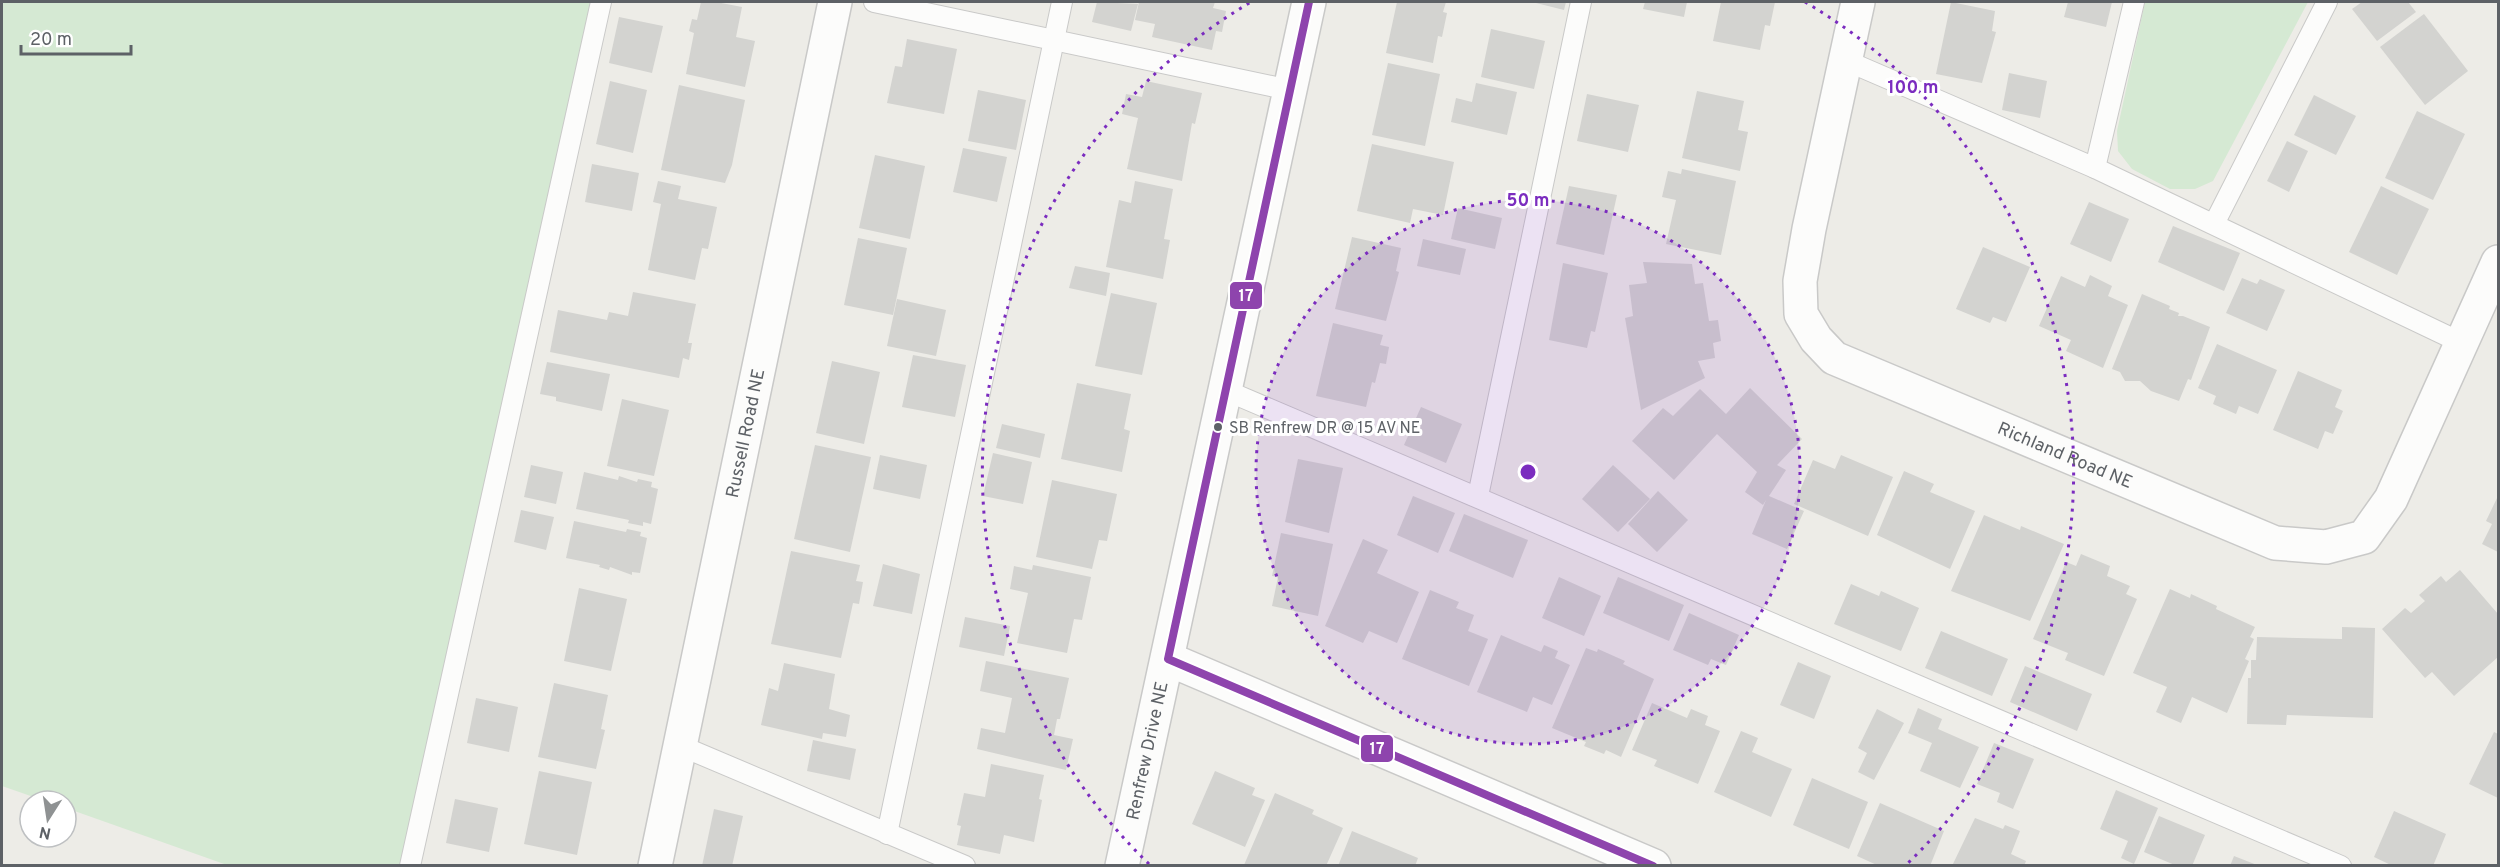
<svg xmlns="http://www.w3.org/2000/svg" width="2500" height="867" viewBox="0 0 2500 867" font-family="Overpass,sans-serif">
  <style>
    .green { fill: #d5e9d3 }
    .building { fill: #d3d3d0 }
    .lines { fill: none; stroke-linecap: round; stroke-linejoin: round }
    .lane-casing { stroke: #c9c9c8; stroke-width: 22 }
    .street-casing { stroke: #c9c9c8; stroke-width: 36 }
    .lane { stroke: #fcfcfb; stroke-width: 20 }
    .street { stroke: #fcfcfb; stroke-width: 33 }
    .bus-1-casing { stroke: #fff; stroke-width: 12 }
    .bus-1 { stroke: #8e44ad; stroke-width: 8 }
    .ring { fill: none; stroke: #7b2cbf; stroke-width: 3; stroke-dasharray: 3 6 }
    .bus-dot { fill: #5d6166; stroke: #fff; stroke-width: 2 }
    .labels { text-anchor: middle; stroke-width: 6; stroke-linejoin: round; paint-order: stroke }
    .bus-label { font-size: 16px; fill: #5d6166; stroke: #fff; text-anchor: start }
    .street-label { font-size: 18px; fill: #5d6166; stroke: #fff }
    .centre { fill: #7b2cbf; stroke: #fff; stroke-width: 3 }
    .ring-label { font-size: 18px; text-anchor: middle; font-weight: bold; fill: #7b2cbf; stroke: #fff; stroke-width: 6; stroke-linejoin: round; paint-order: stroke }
    .line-badge { stroke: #fff; stroke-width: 2 }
    .badge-label { font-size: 16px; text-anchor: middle; font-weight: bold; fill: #fff }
  </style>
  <rect width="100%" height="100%" fill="#edece7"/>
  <g class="green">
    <path d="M 2,2 L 601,2 L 410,865 L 227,865 L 66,808 L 66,801 L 45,801 L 2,786 Z"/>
    <path d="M 2145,2 L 2308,2 L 2213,181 L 2195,189 L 2170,189 L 2132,169 L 2118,151 L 2117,131 Z"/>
  </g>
  <g class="building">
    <path d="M 701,2 L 716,2 L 742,7 L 736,37 L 755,41 L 745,87 L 686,74 L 694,33 L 689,31 L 692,19 L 697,20 Z"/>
    <path d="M 1097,2 L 1138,4 L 1131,31 L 1092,22 Z"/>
    <path d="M 1139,2 L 1215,2 L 1213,8 L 1226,11 L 1222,32 L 1216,31 L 1212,50 L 1152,37 L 1155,24 L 1135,20 Z"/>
    <path d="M 1397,2 L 1446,2 L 1443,12 L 1447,13 L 1442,37 L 1438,36 L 1433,63 L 1386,53 Z"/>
    <path d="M 1532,2 L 1566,2 L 1564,10 Z"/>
    <path d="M 1645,2 L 1687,2 L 1684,17 L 1643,9 Z"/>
    <path d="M 1721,2 L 1775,2 L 1770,26 L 1765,25 L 1760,50 L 1713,41 Z"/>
    <path d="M 1951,2 L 1995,11 L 1992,31 L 1996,32 L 1982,83 L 1936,74 Z"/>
    <path d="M 2068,2 L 2112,2 L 2106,27 L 2064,17 Z"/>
    <path d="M 2362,2 L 2408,2 L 2416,12 L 2377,41 L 2352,9 Z"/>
    <path d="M 2424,14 L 2468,71 L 2425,105 L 2380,47 Z"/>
    <path d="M 619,17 L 663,26 L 652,73 L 609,63 Z"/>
    <path d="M 1491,29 L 1545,41 L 1534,89 L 1481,77 Z"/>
    <path d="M 907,39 L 957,49 L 944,114 L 887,103 L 895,66 L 902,67 Z"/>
    <path d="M 1388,63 L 1440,74 L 1425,146 L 1372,135 Z"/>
    <path d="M 2009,73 L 2047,81 L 2040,118 L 2002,110 Z"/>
    <path d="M 610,81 L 647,90 L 633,153 L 596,144 Z"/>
    <path d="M 1146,81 L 1202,93 L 1195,124 L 1192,123 L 1182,181 L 1127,169 L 1138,118 L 1122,114 L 1126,94 L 1142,97 Z"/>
    <path d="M 1476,83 L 1517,92 L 1507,135 L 1451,122 L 1456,98 L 1472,102 Z"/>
    <path d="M 679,85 L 745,100 L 732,165 L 725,183 L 661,170 Z"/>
    <path d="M 978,90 L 1026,100 L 1016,150 L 968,141 Z"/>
    <path d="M 1697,91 L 1744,101 L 1738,130 L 1748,132 L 1740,171 L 1682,158 Z"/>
    <path d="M 1587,94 L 1639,105 L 1628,152 L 1577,141 Z"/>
    <path d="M 2314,95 L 2356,116 L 2336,155 L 2294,135 Z"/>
    <path d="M 2417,111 L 2465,134 L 2433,200 L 2385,178 Z"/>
    <path d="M 2287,141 L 2308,151 L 2289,192 L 2267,181 Z"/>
    <path d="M 1372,144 L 1454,162 L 1443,215 L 1413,209 L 1410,223 L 1357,211 Z"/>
    <path d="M 963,148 L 1007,157 L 997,202 L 953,192 Z"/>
    <path d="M 875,155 L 925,166 L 910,239 L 859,228 Z"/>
    <path d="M 592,164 L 639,173 L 632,211 L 585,202 Z"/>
    <path d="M 1682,169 L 1736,181 L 1721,255 L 1666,244 L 1676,200 L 1662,197 L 1668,171 L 1681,174 Z"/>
    <path d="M 658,181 L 681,186 L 678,199 L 717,207 L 708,249 L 702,248 L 695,280 L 648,270 L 661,204 L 653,202 Z"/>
    <path d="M 1135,181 L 1173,189 L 1164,239 L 1170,240 L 1163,279 L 1106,267 L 1119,200 L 1131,203 Z"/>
    <path d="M 1569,186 L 1617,195 L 1604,255 L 1556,244 Z"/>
    <path d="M 2381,186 L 2429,209 L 2397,275 L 2349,252 Z"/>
    <path d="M 2089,202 L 2129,219 L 2111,262 L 2070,244 Z"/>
    <path d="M 1458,208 L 1502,218 L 1495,249 L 1451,239 Z"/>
    <path d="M 2173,226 L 2240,253 L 2224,291 L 2158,262 Z"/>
    <path d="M 1352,237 L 1401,248 L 1396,271 L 1399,272 L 1386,321 L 1335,309 Z"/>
    <path d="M 858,238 L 907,248 L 893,315 L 844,305 Z"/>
    <path d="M 1423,239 L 1466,249 L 1460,275 L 1417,266 Z"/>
    <path d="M 1983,247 L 2030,267 L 2006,322 L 1993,317 L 1990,323 L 1956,309 Z"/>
    <path d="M 1643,262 L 1692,264 L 1695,284 L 1703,283 L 1709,321 L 1718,320 L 1721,341 L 1713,343 L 1715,358 L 1698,361 L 1705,378 L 1641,410 L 1625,318 L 1633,316 L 1629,285 L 1647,283 Z"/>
    <path d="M 1563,263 L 1608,273 L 1595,332 L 1591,331 L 1587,348 L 1549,340 Z"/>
    <path d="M 1075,266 L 1110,273 L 1106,296 L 1069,288 Z"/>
    <path d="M 2090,275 L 2112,286 L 2108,296 L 2128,305 L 2103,368 L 2066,351 L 2071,340 L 2039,326 L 2061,276 L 2085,287 Z"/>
    <path d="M 2242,278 L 2257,284 L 2260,279 L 2285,290 L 2267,331 L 2226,313 Z"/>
    <path d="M 633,292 L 696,304 L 688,343 L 692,343 L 689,360 L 683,358 L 679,378 L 550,352 L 558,310 L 607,320 L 609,312 L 628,316 Z"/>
    <path d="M 1111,293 L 1157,303 L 1142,375 L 1095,366 Z"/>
    <path d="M 2142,294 L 2170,306 L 2169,309 L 2179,313 L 2178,316 L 2183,316 L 2210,327 L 2191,380 L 2188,379 L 2179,401 L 2151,391 L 2140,381 L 2125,381 L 2120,372 L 2112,369 Z"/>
    <path d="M 897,299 L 946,310 L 936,356 L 887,346 Z"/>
    <path d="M 1333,323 L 1383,335 L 1380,345 L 1389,347 L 1386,364 L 1380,363 L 1375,383 L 1372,382 L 1366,407 L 1316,396 Z"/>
    <path d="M 2217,344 L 2277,370 L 2258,414 L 2239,406 L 2236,414 L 2213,404 L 2216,396 L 2198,388 Z"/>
    <path d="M 913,355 L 966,365 L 955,417 L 902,407 Z"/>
    <path d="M 832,361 L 880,372 L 864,444 L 816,433 Z"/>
    <path d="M 547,362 L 610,374 L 602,411 L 556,401 L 556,397 L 540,394 Z"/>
    <path d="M 2298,371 L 2342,390 L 2335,407 L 2343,411 L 2333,434 L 2325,431 L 2318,449 L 2273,430 Z"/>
    <path d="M 1077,383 L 1131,394 L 1124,429 L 1130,431 L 1122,472 L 1061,459 Z"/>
    <path d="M 1750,388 L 1802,439 L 1777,465 L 1786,470 L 1769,496 L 1804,511 L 1787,549 L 1752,534 L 1766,500 L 1763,505 L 1745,492 L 1757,472 L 1717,434 L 1674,480 L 1632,441 L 1663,408 L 1673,416 L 1700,389 L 1726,414 Z"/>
    <path d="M 622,399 L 669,410 L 654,476 L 607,466 Z"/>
    <path d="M 1421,407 L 1462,424 L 1446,463 L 1404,445 Z"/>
    <path d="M 1002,424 L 1045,434 L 1040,458 L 996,448 Z"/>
    <path d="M 815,445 L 871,457 L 850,552 L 794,539 Z"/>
    <path d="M 993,453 L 1032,462 L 1023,504 L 983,496 Z"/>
    <path d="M 880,455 L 927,465 L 920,499 L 873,489 Z"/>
    <path d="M 1841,455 L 1893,477 L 1868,536 L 1794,504 L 1813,460 L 1835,469 Z"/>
    <path d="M 1298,459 L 1343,468 L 1329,533 L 1285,522 Z"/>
    <path d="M 531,465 L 563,472 L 556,504 L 524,497 Z"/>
    <path d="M 1613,465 L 1650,499 L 1618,532 L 1582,499 Z"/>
    <path d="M 1904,471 L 1934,484 L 1930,492 L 1975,511 L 1950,569 L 1877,535 Z"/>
    <path d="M 584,472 L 618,480 L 619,476 L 637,482 L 638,479 L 652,482 L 651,487 L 658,489 L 651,524 L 643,522 L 643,526 L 628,523 L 629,520 L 576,509 Z"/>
    <path d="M 1052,480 L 1117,494 L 1107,541 L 1099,540 L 1092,569 L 1036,557 Z"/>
    <path d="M 1658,491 L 1688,520 L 1657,552 L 1628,524 Z"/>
    <path d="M 1413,496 L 1455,513 L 1438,553 L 1397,535 Z"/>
    <path d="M 2498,496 L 2498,552 L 2482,544 L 2492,524 L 2486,521 Z"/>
    <path d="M 521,510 L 554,517 L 546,550 L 514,542 Z"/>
    <path d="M 1464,514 L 1528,540 L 1513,578 L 1449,551 Z"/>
    <path d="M 1984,515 L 2020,530 L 2021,526 L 2064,544 L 2030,621 L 1951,591 Z"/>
    <path d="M 574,521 L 626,532 L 627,529 L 641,532 L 640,536 L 647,538 L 640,573 L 632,572 L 632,575 L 610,567 L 609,570 L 599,567 L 600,565 L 566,558 Z"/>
    <path d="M 1281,533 L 1333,544 L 1318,616 L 1272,606 L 1278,577 L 1272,576 Z"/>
    <path d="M 1363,539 L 1388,550 L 1377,573 L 1419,592 L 1397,643 L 1369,631 L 1363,643 L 1325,626 Z"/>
    <path d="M 791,551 L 860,565 L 856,581 L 863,582 L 859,604 L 853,603 L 841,658 L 771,644 Z"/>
    <path d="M 2081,554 L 2110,566 L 2107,576 L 2130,586 L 2126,594 L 2137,599 L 2104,676 L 2065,660 L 2068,653 L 2033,639 L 2066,562 L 2076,566 Z"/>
    <path d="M 883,564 L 920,574 L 912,614 L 873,606 Z"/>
    <path d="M 1033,565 L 1091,577 L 1082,620 L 1074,619 L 1067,653 L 1017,643 L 1028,593 L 1010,589 L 1014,566 L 1032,570 Z"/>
    <path d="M 2460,570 L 2498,614 L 2498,657 L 2454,696 L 2432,672 L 2425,678 L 2382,629 L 2405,608 L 2411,613 L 2425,601 L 2419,595 L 2441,576 L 2446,582 Z"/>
    <path d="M 1559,577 L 1601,596 L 1584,636 L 1542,618 Z"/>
    <path d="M 1618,577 L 1684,605 L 1669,641 L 1603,613 Z"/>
    <path d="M 1851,584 L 1879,596 L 1881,591 L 1919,608 L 1901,651 L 1834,624 Z"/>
    <path d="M 579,588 L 627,599 L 611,671 L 564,661 Z"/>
    <path d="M 2170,589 L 2190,598 L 2191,594 L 2217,606 L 2216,609 L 2255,627 L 2250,637 L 2254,639 L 2245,659 L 2249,661 L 2227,713 L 2192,697 L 2181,723 L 2156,712 L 2167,687 L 2133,673 Z"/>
    <path d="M 1430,590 L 1459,602 L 1456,608 L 1474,615 L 1468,631 L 1488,639 L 1469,686 L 1402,659 Z"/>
    <path d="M 1689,613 L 1739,635 L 1726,665 L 1711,659 L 1708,665 L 1673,650 Z"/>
    <path d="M 965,617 L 1010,626 L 1004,656 L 959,647 Z"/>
    <path d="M 2342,627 L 2375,628 L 2373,718 L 2287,715 L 2286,725 L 2247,724 L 2248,678 L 2251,678 L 2251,660 L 2256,660 L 2257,637 L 2342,639 Z"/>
    <path d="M 1941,631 L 2008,659 L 1992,696 L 1925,668 Z"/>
    <path d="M 1501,635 L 1541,652 L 1544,645 L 1558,651 L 1555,658 L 1570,665 L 1552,705 L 1533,697 L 1527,712 L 1477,692 Z"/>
    <path d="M 1586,648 L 1597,652 L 1598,649 L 1625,661 L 1623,664 L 1654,679 L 1621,757 L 1606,750 L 1604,754 L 1584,746 L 1586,742 L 1552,728 Z"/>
    <path d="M 986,661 L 1069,678 L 1060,719 L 1057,719 L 1054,735 L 1073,739 L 1066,770 L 977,749 L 981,728 L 1005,733 L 1012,698 L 980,691 Z"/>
    <path d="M 1798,662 L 1831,676 L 1814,719 L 1780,705 Z"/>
    <path d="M 784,663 L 835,674 L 829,709 L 850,715 L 846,737 L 823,733 L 822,739 L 761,725 L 769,688 L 778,691 Z"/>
    <path d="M 2025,666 L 2092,694 L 2077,731 L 2010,702 Z"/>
    <path d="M 554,683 L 608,695 L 601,729 L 605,730 L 596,769 L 538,757 Z"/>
    <path d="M 476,698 L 518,707 L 509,752 L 467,743 Z"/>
    <path d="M 1652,703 L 1687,718 L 1691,709 L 1708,716 L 1705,725 L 1720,731 L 1698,784 L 1654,766 L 1657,760 L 1632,750 Z"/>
    <path d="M 1918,708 L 1942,719 L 1938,729 L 1979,747 L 1960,788 L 1920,771 L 1932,743 L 1908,733 Z"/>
    <path d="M 1877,709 L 1904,723 L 1874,780 L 1858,772 L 1867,753 L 1858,748 Z"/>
    <path d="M 1741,731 L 1758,738 L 1752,752 L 1792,769 L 1771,817 L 1714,792 Z"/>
    <path d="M 2494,732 L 2498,734 L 2498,798 L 2469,784 Z"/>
    <path d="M 813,740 L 856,749 L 850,780 L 807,771 Z"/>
    <path d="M 1994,743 L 2034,759 L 2013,809 L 1997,802 L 2000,793 L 1977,784 Z"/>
    <path d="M 991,764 L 1044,775 L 1039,799 L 1042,800 L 1034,842 L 1004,835 L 1000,854 L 957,845 L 961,826 L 957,825 L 964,793 L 985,797 Z"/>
    <path d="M 539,771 L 592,782 L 577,855 L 524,844 Z"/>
    <path d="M 1215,771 L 1255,788 L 1252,795 L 1265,800 L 1245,847 L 1192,824 Z"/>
    <path d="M 1812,778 L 1868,802 L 1849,849 L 1793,825 Z"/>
    <path d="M 2116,790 L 2158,808 L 2134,864 L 2121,858 L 2128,841 L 2100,829 Z"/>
    <path d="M 1275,793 L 1314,810 L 1312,814 L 1343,828 L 1326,866 L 1244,865 Z"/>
    <path d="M 455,799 L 498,808 L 489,852 L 446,843 Z"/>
    <path d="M 1880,803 L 1944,831 L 1930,866 L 1879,866 L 1857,856 Z"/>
    <path d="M 714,809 L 743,816 L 732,866 L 702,866 Z"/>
    <path d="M 2394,811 L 2446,834 L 2433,866 L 2393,866 L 2374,857 Z"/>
    <path d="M 2159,816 L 2205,835 L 2192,866 L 2177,866 L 2144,852 Z"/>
    <path d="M 1975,818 L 2003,829 L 2005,825 L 2020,831 L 2011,854 L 2026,861 L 2024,866 L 1952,866 Z"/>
    <path d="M 1352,831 L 1418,858 L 1415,866 L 1338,866 Z"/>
    <path d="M 2234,856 L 2257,865 L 2257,866 L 2230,866 Z"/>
  </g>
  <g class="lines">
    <g class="lane-casing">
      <g id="lane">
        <path d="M 874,2 L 1290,90"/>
        <path d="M 1847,61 L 2095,168 L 2462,343"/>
        <path d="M 2095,168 L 2134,2"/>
        <path d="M 2214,224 L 2327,2"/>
        <path d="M 1225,390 L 2341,866"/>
        <path d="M 1478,496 L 1581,2"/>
        <path d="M 681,746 L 965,866"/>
        <path d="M 887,834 L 1062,2"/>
        <path d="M 410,866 L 601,2"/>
      </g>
    </g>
    <g class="street-casing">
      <g id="street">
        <path id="s1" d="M 1858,2 L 1809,229 L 1800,281 L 1801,314 L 1816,339 L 1834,358 L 2275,543 L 2326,547 L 2364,537 L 2391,499 L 2498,262"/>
        <path d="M 1168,659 L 1654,866"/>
        <path id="s2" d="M 655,866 L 835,2"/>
        <path id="s3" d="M 1122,866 L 1309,2"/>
      </g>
    </g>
    <use href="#lane" class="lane"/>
    <use href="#street" class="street"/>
    <g class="bus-1-casing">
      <path id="bus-1" d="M 1309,2 L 1168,659 L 1653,866"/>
    </g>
    <use href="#bus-1" class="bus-1"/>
  </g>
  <circle cx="1528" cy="472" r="272" fill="#7b2cbf" fill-opacity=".12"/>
  <g class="ring">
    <circle cx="1528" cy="472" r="272"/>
    <path d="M1149 864A545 545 0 0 1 1251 2M1805 2A545 545 0 0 1 1907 864"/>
  </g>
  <circle class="bus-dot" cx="1218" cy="427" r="5"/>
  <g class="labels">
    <g class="bus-label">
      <text x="1229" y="433">SB Renfrew DR @ 15 AV NE</text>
    </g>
    <g class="street-label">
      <text dy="6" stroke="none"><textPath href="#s2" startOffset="442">Russell Road NE</textPath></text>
      <text dy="6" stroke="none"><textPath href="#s1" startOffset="624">Richland Road NE</textPath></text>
      <text dy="6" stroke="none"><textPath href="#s3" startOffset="118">Renfrew Drive NE</textPath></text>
    </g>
  </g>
  <circle cx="1528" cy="472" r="9" class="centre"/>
  <g class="ring-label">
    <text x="1913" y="93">100 m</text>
    <text x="1528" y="206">50 m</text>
  </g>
  <g class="line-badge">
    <rect x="1229" y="281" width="34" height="29" rx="6" fill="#8e44ad"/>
    <rect x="1360" y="734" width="34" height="29" rx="6" fill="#8e44ad"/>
  </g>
  <g class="badge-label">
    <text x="1246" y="301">17</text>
    <text x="1377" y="754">17</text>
  </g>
  <rect width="2500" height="867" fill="none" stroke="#5d6166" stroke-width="6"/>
  <g transform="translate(48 819) rotate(192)"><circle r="28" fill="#ffffff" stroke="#bec0c2" stroke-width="1.5"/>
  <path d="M0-4.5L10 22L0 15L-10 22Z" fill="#8f9293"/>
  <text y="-9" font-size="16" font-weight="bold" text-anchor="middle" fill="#5d6166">N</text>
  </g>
  <path d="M21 45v9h110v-9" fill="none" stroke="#5d6166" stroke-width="3"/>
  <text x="30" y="45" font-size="18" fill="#5d6166" stroke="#ffffff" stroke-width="4.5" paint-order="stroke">20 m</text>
</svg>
